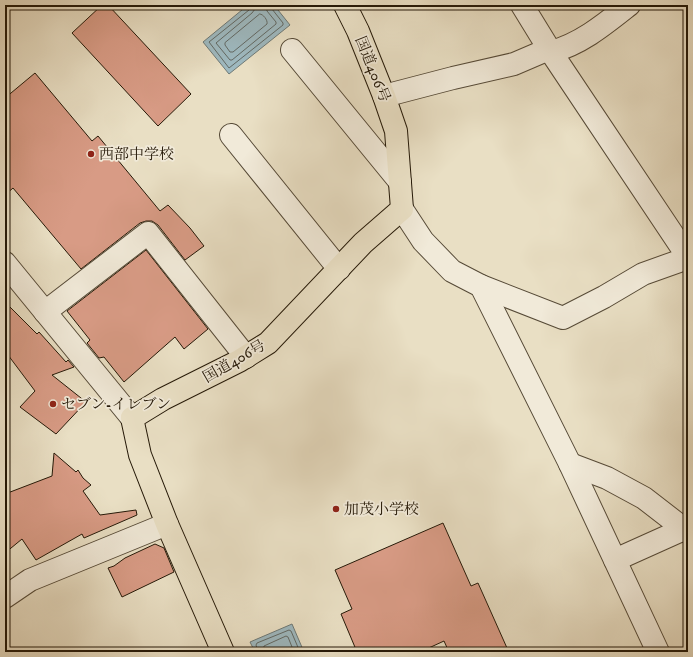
<svg xmlns="http://www.w3.org/2000/svg" width="693" height="657" viewBox="0 0 693 657" font-family="'IM FELL DW Pica','Noto Serif JP',serif">
  <style>
    .water { fill: #9eb9c0; stroke: #6e7976 }
    .lines { fill: none; stroke-linecap: round; stroke-linejoin: round }
    .shore { stroke: #626964; stroke-width: 1 }
    .building { fill: #d89b85; stroke: #251908 }
    .minor-casing { stroke: #564a37; stroke-width: 24 }
    .highway-casing { stroke: #251908; stroke-width: 24 }
    .minor { stroke: #f1ead9; stroke-width: 22 }
    .highway { stroke: #e9dfc4; stroke-width: 22 }
    .poi-dot { fill: #8f2418; stroke: #f1ead9; stroke-width: 1.5 }
    .labels { text-anchor: middle; stroke-width: 3.5; stroke-linejoin: round; paint-order: stroke }
    .street-label { font-size: 15px; fill: #251908; stroke: #f1ead9 }
    .poi-label { font-size: 15px; fill: #251908; stroke: #f1ead9; text-anchor: start }
  </style>
  <rect width="100%" height="100%" fill="#e9dfc4"/>
  <filter id="stains"><feTurbulence type="fractalNoise" baseFrequency=".005" numOctaves="4"/><feColorMatrix values="0 0 0 0 .2 0 0 0 0 .09 0 0 0 0 .02 0 0 0 .5 -.17"/></filter>
  <radialGradient id="worn" r=".72"><stop offset=".6" stop-color="#630" stop-opacity="0"/><stop offset="1" stop-color="#630" stop-opacity=".3"/></radialGradient>
  <g class="water">
    <path d="M 248,5 L 274,5 L 290,25 L 229,74 L 203,42 Z"/>
    <path d="M 292,624 L 304,652 L 255,652 L 250,642 Z"/>
  </g>
  <g class="lines">
    <g class="shore">
      <path d="M 250,5 L 249,10 L 209,42 L 229,68 L 283,25 L 283,23 L 272,9 L 271,5"/>
      <path d="M 255,5 L 255,9 L 252,13 L 216,43 L 230,60 L 232,60 L 276,24 L 276,22 L 267,11 L 266,5"/>
      <path d="M 260,14 C 263,14 268,20 267,24 L 233,52 L 230,52 L 225,45 L 225,43 Z"/>
      <path d="M 258,652 L 256,645 L 257,643 L 289,630 L 291,631 L 300,652"/>
      <path d="M 263,652 L 264,646 L 286,636 L 288,637 L 294,652"/>
    </g>
  </g>
  <g class="building">
    <path d="M 102,5 L 108,5 L 191,94 L 158,126 L 72,33 Z"/>
    <path d="M 35,73 L 92,141 L 98,136 L 160,211 L 168,205 L 190,228 L 204,246 L 185,260 L 158,225 L 152,221 L 146,221 L 140,223 L 81,269 L 13,188 L 5,195 L 5,98 Z"/>
    <path d="M 146,250 L 208,329 L 184,349 L 175,337 L 124,382 L 104,357 L 99,358 L 87,343 L 90,340 L 67,311 Z"/>
    <path d="M 5,302 L 37,334 L 39,332 L 66,362 L 68,360 L 74,367 L 52,375 L 86,402 L 56,434 L 20,407 L 35,391 L 5,351 Z"/>
    <path d="M 54,453 L 76,472 L 78,470 L 83,478 L 91,485 L 83,491 L 100,515 L 136,510 L 137,515 L 84,538 L 82,534 L 36,560 L 22,539 L 5,553 L 5,494 L 52,476 Z"/>
    <path d="M 443,523 L 471,586 L 478,583 L 507,648 L 497,652 L 449,652 L 444,641 L 420,652 L 357,652 L 341,614 L 352,609 L 335,570 Z"/>
    <path d="M 155,544 L 164,548 L 174,572 L 122,597 L 108,568 L 114,566 L 125,558 Z"/>
  </g>
  <g class="lines">
    <g class="minor-casing">
      <g id="minor">
        <path d="M 522,5 L 549,49 L 688,257"/>
        <path d="M 292,50 L 400,182"/>
        <path d="M 551,52 C 581,44 605,24 629,5"/>
        <path d="M 384,96 L 453,78 L 514,64 L 549,49"/>
        <path d="M 231,135 L 339,269"/>
        <path d="M 402,209 L 423,241 L 452,271 L 481,286 L 570,464 L 658,652"/>
        <path d="M 5,263 L 132,418"/>
        <path d="M 481,286 L 563,318 L 604,297 L 643,274 L 688,258"/>
        <path d="M 45,312 L 148,233 L 246,357"/>
        <path d="M 570,464 L 607,478 L 644,498 L 688,532"/>
        <path d="M 615,560 L 684,529"/>
        <path d="M 5,597 L 30,580 L 167,524"/>
      </g>
    </g>
    <g class="highway-casing">
      <path id="highway" d="M 223,652 L 167,524 L 140,455 L 132,418 L 163,399 L 239,361 L 268,343 L 363,243 L 402,209 L 396,131 L 384,96 L 358,31 L 345,5"/>
    </g>
    <use href="#minor" class="minor"/>
    <use href="#highway" class="highway"/>
  </g>
  <g class="poi-dot">
    <circle cx="91" cy="154" r="4"/>
    <circle cx="53" cy="404" r="4"/>
    <circle cx="336" cy="509" r="4"/>
  </g>
  <g class="labels">
    <g class="street-label">
      <text transform="translate(373 69) rotate(68)" y="5">国道406号</text>
      <text transform="translate(234 361) rotate(-30)" y="5">国道406号</text>
    </g>
    <g class="poi-label">
      <text x="99" y="159">西部中学校</text>
      <text x="61" y="409">セブン-イレブン</text>
      <text x="344" y="514">加茂小学校</text>
    </g>
  </g>
  <rect width="693" height="657" fill="none" stroke="#e9dfc4" stroke-width="20"/>
  <rect x="6" y="6" width="681" height="645" fill="none" stroke="#251908" stroke-width="2"/>
  <rect x="10" y="10" width="673" height="637" fill="none" stroke="#251908"/>
  <rect width="100%" height="100%" filter="url(#stains)"/>
  <rect width="100%" height="100%" fill="url(#worn)"/>
</svg>
